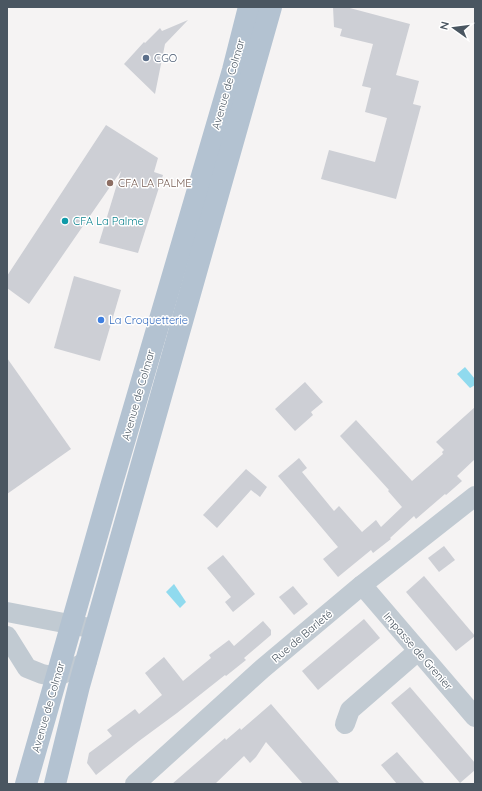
<svg xmlns="http://www.w3.org/2000/svg" width="482" height="791" viewBox="0 0 482 791" font-family="Quicksand,sans-serif">
  <style>
    .water { fill: #90daee }
    .building { fill: #cdcfd5 }
    .lines { fill: none; stroke-linecap: round; stroke-linejoin: round }
    .street { stroke: #c1cad2; stroke-width: 20 }
    .primary { stroke: #b3c2d1; stroke-width: 22 }
    .service-dot { fill: #5c6f8a; stroke: #fff; stroke-width: 1.5 }
    .education-dot { fill: #8d6e63; stroke: #fff; stroke-width: 1.5 }
    .culture-dot { fill: #0f9aa8; stroke: #fff; stroke-width: 1.5 }
    .shop-dot { fill: #3f7fe0; stroke: #fff; stroke-width: 1.5 }
    .labels { text-anchor: middle; stroke-width: 3; stroke-linejoin: round; paint-order: stroke }
    .service-label { font-size: 11px; fill: #4e5e75; stroke: #fff; text-anchor: start }
    .street-label { font-size: 11px; fill: #4a5661; stroke: #fff }
    .education-label { font-size: 11px; fill: #785e54; stroke: #fff; text-anchor: start }
    .culture-label { font-size: 11px; fill: #0d838f; stroke: #fff; text-anchor: start }
    .shop-label { font-size: 11px; fill: #366cbe; stroke: #fff; text-anchor: start }
  </style>
  <rect width="100%" height="100%" fill="#f5f3f3"/>
  <g class="water">
    <path d="M 465,367 L 475,379 L 475,385 L 470,388 L 457,374 Z"/>
    <path d="M 174,584 L 186,602 L 180,608 L 166,592 Z"/>
  </g>
  <g class="building">
    <path d="M 333,7 L 346,7 L 410,24 L 396,75 L 419,81 L 413,104 L 421,106 L 396,199 L 321,179 L 329,150 L 375,162 L 387,118 L 365,112 L 371,88 L 362,86 L 373,44 L 340,36 L 342,29 L 334,27 Z"/>
    <path d="M 188,20 L 165,44 L 155,94 L 124,64 L 144,42 L 145,43 L 160,28 L 162,31 Z"/>
    <path d="M 106,125 L 158,158 L 154,172 L 163,175 L 138,253 L 99,243 L 121,171 L 29,304 L 7,288 L 7,276 Z"/>
    <path d="M 74,276 L 121,290 L 100,361 L 54,348 Z"/>
    <path d="M 7,358 L 71,449 L 7,494 Z"/>
    <path d="M 305,382 L 323,402 L 311,412 L 313,415 L 295,431 L 275,409 Z"/>
    <path d="M 475,407 L 475,459 L 457,476 L 462,481 L 446,495 L 445,494 L 416,519 L 414,516 L 390,538 L 391,539 L 373,553 L 371,550 L 338,577 L 323,559 L 338,547 L 278,476 L 299,458 L 307,468 L 302,472 L 334,511 L 339,506 L 362,532 L 376,520 L 381,527 L 402,507 L 388,491 L 389,490 L 340,436 L 356,420 L 412,481 L 443,454 L 442,452 L 444,450 L 436,442 Z"/>
    <path d="M 246,469 L 267,487 L 260,497 L 251,490 L 217,528 L 203,515 Z"/>
    <path d="M 444,546 L 455,560 L 439,572 L 428,558 Z"/>
    <path d="M 223,555 L 255,594 L 233,612 L 225,602 L 231,597 L 207,568 Z"/>
    <path d="M 424,576 L 475,636 L 456,651 L 406,592 Z"/>
    <path d="M 293,586 L 308,604 L 294,615 L 279,597 Z"/>
    <path d="M 364,619 L 380,638 L 318,690 L 302,671 Z"/>
    <path d="M 263,621 L 271,630 L 271,635 L 244,658 L 246,660 L 226,676 L 225,675 L 177,713 L 139,741 L 96,775 L 87,763 L 89,753 L 112,736 L 107,730 L 135,709 L 139,714 L 162,695 L 145,673 L 164,657 L 183,681 L 211,658 L 209,655 L 229,640 L 234,646 Z"/>
    <path d="M 410,687 L 475,763 L 475,770 L 460,783 L 391,703 Z"/>
    <path d="M 271,704 L 340,784 L 303,784 L 266,742 L 256,757 L 250,763 L 244,756 L 215,784 L 172,784 L 225,738 L 226,740 L 240,728 L 241,730 Z"/>
    <path d="M 397,752 L 425,784 L 397,784 L 381,765 Z"/>
  </g>
  <g class="lines">
    <g class="street">
      <path d="M 362,585 L 475,717"/>
      <path d="M 7,612 L 95,629"/>
      <path d="M 7,636 L 27,668 L 42,674 L 57,677 L 87,661"/>
      <path d="M 345,724 L 350,710 L 418,651"/>
      <path d="M 135,784 L 262,669 L 362,585 L 475,496"/>
    </g>
    <g class="primary">
      <path d="M 26,784 L 112,483 L 233,70 L 249,7"/>
      <path d="M 55,784 L 79,686 L 271,7"/>
    </g>
  </g>
  <circle class="service-dot" cx="146" cy="58" r="4"/>
  <circle class="education-dot" cx="110" cy="183" r="4"/>
  <circle class="culture-dot" cx="65" cy="221" r="4"/>
  <circle class="shop-dot" cx="101" cy="320" r="4"/>
  <g class="labels">
    <g class="service-label">
      <text x="154" y="62">CGO</text>
    </g>
    <g class="street-label">
      <text transform="translate(228 84) rotate(-74)" y="4">Avenue de Colmar</text>
      <text transform="translate(138 395) rotate(-74)" y="4">Avenue de Colmar</text>
      <text transform="translate(302 636) rotate(-40)" y="4">Rue de Barleté</text>
      <text transform="translate(418 651) rotate(49)" y="4">Impasse de Grenier</text>
      <text transform="translate(48 707) rotate(-74)" y="4">Avenue de Colmar</text>
    </g>
    <g class="education-label">
      <text x="118" y="187">CFA LA PALME</text>
    </g>
    <g class="culture-label">
      <text x="73" y="225">CFA La Palme</text>
    </g>
    <g class="shop-label">
      <text x="109" y="324">La Croquetterie</text>
    </g>
  </g>
  <rect width="482" height="791" fill="none" stroke="#4a5661" stroke-width="16"/>
  <g transform="translate(454 28) rotate(284)" stroke="#ffffff" stroke-width="3" paint-order="stroke">
  <path d="M0-3L7 15L0 10L-7 15Z" fill="#4a5661"/>
  <text y="-6" font-size="11" font-weight="bold" text-anchor="middle" fill="#4a5661">N</text>
  </g>
</svg>
